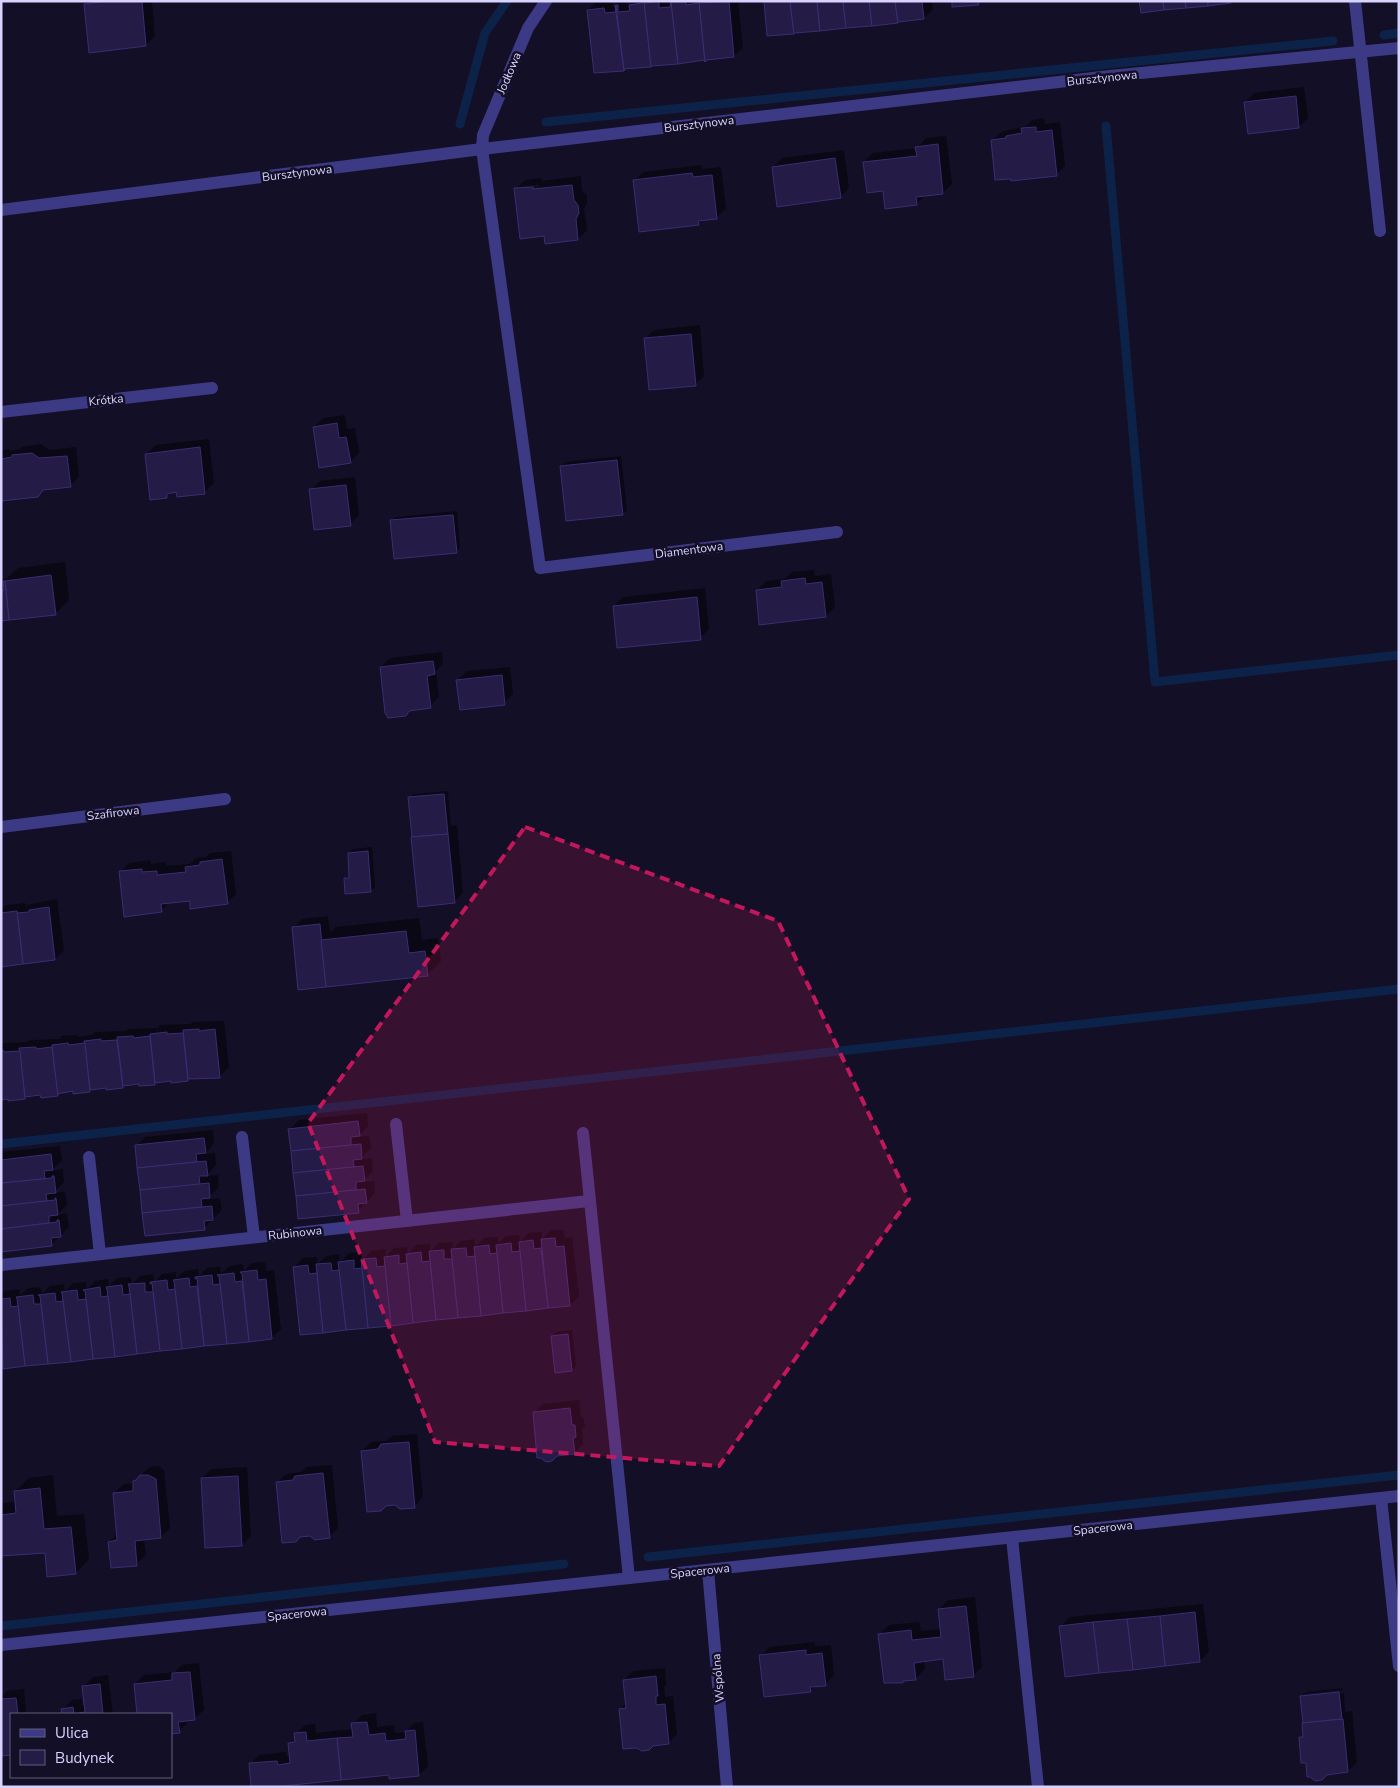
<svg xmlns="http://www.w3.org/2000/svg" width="1400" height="1788" viewBox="0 0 1400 1788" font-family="'Nunito Sans',sans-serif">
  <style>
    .shadow { fill: #0007; fill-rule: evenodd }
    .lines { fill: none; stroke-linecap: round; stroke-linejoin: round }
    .stream { stroke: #0c2248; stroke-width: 9 }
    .building { fill: #241b47; stroke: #3b2d73 }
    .minor { stroke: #3d3a85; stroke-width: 12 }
    .marked { fill: #c2185b; fill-opacity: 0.2; stroke: #c2185b; stroke-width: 4; stroke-dasharray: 10 6; stroke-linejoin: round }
    .labels { text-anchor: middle; stroke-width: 5; stroke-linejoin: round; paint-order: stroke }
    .street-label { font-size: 12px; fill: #d9d4ff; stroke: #130f26 }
  </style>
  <rect width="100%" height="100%" fill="#130f26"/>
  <g class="shadow">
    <path d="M 89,1 L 152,1 L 155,36 L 146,45 L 86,4 Z"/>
    <path d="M 597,1 L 613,1 L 613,5 L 616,5 L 616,1 L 627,1 L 627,4 L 634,1 L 738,1 L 743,47 L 734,56 L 626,68 L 624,69 L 595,71 L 588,10 Z"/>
    <path d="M 765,1 L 932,1 L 933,9 L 924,18 Z"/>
    <path d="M 1304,87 L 1308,118 L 1299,127 L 1249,133 L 1245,102 L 1254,93 Z"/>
    <path d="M 1044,118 L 1045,124 L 1060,122 L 1065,166 L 1056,175 L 992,141 L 1001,132 L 1026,126 L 1032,120 Z"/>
    <path d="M 946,136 L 952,184 L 943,193 L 926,195 L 916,204 L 884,190 L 864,162 L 873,153 L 917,148 L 926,138 Z"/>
    <path d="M 844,150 L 849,188 L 840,197 L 773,167 L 782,158 Z"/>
    <path d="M 701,165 L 702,169 L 721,167 L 726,208 L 717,217 L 703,219 L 698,224 L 634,181 L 643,172 Z"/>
    <path d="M 581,176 L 582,191 L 587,195 L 587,203 L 584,209 L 587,230 L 578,239 L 545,235 L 516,189 L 525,180 L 542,178 L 542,181 ZM 539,185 L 539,187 L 524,189 L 524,186 Z"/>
    <path d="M 700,325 L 704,376 L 695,385 L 645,339 L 654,330 Z"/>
    <path d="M 345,415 L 347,429 L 355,428 L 359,453 L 350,462 L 314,427 L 323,418 Z"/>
    <path d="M 209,439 L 214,483 L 205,492 L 177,491 L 172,491 L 167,497 L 146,454 L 156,445 Z"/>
    <path d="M 41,444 L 49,450 L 76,447 L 79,477 L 70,486 L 43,489 L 1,500 L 1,450 L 10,449 L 10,451 L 20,449 L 22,447 Z"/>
    <path d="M 621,456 L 627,510 L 623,514 L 561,466 L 565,462 Z"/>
    <path d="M 355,477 L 359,515 L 350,524 L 311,490 L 320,481 Z"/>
    <path d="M 457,511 L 460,548 L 456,552 L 392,521 L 396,517 Z"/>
    <path d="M 65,562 L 69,600 L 55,614 L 1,620 L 1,579 L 7,578 L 18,568 Z"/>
    <path d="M 814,570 L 815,576 L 831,574 L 835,607 L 826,616 L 757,590 L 766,581 L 784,579 L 792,572 Z"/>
    <path d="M 705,588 L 709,629 L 700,638 L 614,606 L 623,597 Z"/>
    <path d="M 442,652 L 443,664 L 436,671 L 439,697 L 430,706 L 411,709 L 406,715 L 381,667 L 390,658 Z"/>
    <path d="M 510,667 L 513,694 L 504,703 L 458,680 L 467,671 Z"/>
    <path d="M 448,791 L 451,826 L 457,825 L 463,893 L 454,902 L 409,798 L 413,794 Z"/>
    <path d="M 372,847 L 375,887 L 371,891 L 345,879 L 349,875 L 349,853 L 353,849 Z"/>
    <path d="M 231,851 L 236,894 L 227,903 L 191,900 L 170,902 L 161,911 L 120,872 L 129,863 L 150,860 L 151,864 L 165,862 L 166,866 L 190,864 L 196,858 L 206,857 L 210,853 Z"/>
    <path d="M 57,899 L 64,950 L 55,959 L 1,965 L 1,908 L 7,905 L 25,903 L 26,905 Z"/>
    <path d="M 328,916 L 330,933 L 336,927 L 419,918 L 422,940 L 438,938 L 441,961 L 427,975 L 299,988 L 293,928 L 302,919 Z"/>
    <path d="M 224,1021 L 229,1067 L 220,1076 L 190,1077 L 188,1080 L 172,1079 L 157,1081 L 155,1084 L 140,1085 L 140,1083 L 107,1089 L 107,1086 L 92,1088 L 89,1091 L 75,1090 L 41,1094 L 9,1100 L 9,1097 L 1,1098 L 1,1043 L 27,1042 L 30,1040 L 60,1039 L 62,1036 L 77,1035 L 78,1037 L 92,1035 L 95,1032 L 125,1031 L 128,1029 L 158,1028 L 160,1025 L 190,1024 L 193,1022 Z"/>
    <path d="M 367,1113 L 368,1126 L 360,1135 L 360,1137 L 369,1136 L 371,1148 L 362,1157 L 362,1159 L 372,1158 L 373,1171 L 365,1179 L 365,1182 L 374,1181 L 375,1193 L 358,1211 L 299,1217 L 290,1129 L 299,1120 Z"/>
    <path d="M 213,1130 L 214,1143 L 205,1154 L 215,1153 L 216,1165 L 208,1174 L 208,1176 L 218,1175 L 219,1187 L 210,1196 L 211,1199 L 220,1198 L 222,1210 L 204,1228 L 136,1146 L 145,1137 Z"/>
    <path d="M 60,1146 L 62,1160 L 51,1171 L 63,1169 L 64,1182 L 54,1193 L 65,1191 L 67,1205 L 57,1215 L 67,1213 L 69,1227 L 51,1245 L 1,1251 L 1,1152 Z"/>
    <path d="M 551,1230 L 563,1230 L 565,1238 L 572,1237 L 579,1296 L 570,1305 L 302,1334 L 294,1267 L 303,1258 L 317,1257 L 318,1264 L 326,1256 L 339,1254 L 340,1262 L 349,1253 L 362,1252 L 363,1259 L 372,1251 L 385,1249 L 386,1257 L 394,1248 L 407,1247 L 408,1254 L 416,1245 L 430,1244 L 430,1252 L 439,1243 L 452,1242 L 453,1249 L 461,1241 L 475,1239 L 475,1247 L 484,1238 L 498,1237 L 498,1244 L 506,1236 L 519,1235 L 520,1242 L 529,1233 L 542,1232 L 542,1239 Z"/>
    <path d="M 265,1262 L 266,1271 L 274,1270 L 281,1329 L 272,1338 L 4,1368 L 1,1346 L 1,1294 L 5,1291 L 19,1289 L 20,1296 L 28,1288 L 41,1287 L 42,1294 L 50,1286 L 64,1284 L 65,1291 L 73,1283 L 86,1282 L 87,1289 L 95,1281 L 108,1279 L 109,1286 L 117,1278 L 131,1277 L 132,1284 L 140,1276 L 153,1274 L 154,1282 L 162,1274 L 176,1272 L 176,1279 L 184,1271 L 198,1269 L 199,1276 L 207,1268 L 220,1267 L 221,1274 L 229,1266 L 243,1264 L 244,1271 L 252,1263 Z"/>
    <path d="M 572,1330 L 576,1366 L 572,1370 L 552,1336 L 557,1332 Z"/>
    <path d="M 579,1400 L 581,1417 L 583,1417 L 585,1427 L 582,1429 L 583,1444 L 574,1453 L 534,1413 L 543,1404 Z"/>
    <path d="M 417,1434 L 423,1497 L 414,1507 L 362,1451 L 371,1442 L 386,1441 L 392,1436 Z"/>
    <path d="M 332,1465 L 338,1528 L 329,1537 L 277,1483 L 286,1474 L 301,1472 L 306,1467 Z"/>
    <path d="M 158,1466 L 164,1470 L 170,1528 L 161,1537 L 144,1539 L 146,1555 L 136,1564 L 109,1542 L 118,1534 L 114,1493 L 124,1484 L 134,1483 L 134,1481 L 150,1467 Z"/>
    <path d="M 247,1467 L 251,1536 L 242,1545 L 202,1478 L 211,1469 Z"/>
    <path d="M 53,1475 L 57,1516 L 84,1514 L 89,1559 L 76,1573 L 46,1552 L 1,1555 L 1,1503 L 16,1502 L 15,1491 L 29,1478 Z"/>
    <path d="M 975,1597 L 982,1667 L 973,1676 L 944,1658 L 924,1660 L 925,1669 L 916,1678 L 880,1634 L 889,1625 L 919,1622 L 921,1631 L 941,1629 L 939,1609 L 948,1600 Z"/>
    <path d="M 1203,1604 L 1209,1652 L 1200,1661 L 1061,1626 L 1070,1617 Z"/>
    <path d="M 815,1642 L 815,1646 L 831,1645 L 834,1675 L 825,1685 L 815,1686 L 810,1691 L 760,1656 L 770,1647 Z"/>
    <path d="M 199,1663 L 204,1710 L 194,1719 L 188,1719 L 188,1722 L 179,1731 L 171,1714 L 138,1714 L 135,1684 L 144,1675 L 175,1672 L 182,1665 Z"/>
    <path d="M 665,1668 L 666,1686 L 664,1687 L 665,1697 L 673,1696 L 677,1734 L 668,1743 L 637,1746 L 620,1709 L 626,1703 L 624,1680 L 633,1671 Z"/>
    <path d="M 108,1675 L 113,1714 L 63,1714 L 63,1709 L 72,1700 L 82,1699 L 82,1705 L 86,1705 L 84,1686 L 93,1677 Z"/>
    <path d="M 1343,1688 L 1343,1690 L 1304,1694 L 1304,1696 L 1344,1693 L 1345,1712 L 1352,1711 L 1357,1762 L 1348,1771 L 1307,1762 L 1300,1738 L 1304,1734 L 1301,1696 L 1306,1692 Z"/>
    <path d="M 24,1689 L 26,1714 L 11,1714 L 11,1754 L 4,1755 L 1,1749 L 1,1697 L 7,1691 Z"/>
    <path d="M 376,1713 L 377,1727 L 394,1725 L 395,1733 L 406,1732 L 415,1723 L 423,1722 L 428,1766 L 419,1775 L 390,1778 L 390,1774 L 250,1764 L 259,1755 L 286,1752 L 286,1756 L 291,1756 L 290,1744 L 296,1738 L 296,1734 L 305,1725 L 315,1724 L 316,1733 L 353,1729 L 353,1724 L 362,1715 Z"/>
  </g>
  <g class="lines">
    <g class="stream">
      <path d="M 1384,35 L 1399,33"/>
      <path d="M 546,122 L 1333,41"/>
      <path d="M 460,124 L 485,33 L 507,1"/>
      <path d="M 1106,126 L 1155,682 L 1399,655"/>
      <path d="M 1,1144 L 1399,989"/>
      <path d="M 648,1557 L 1399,1475"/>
      <path d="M 1,1626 L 564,1564"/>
    </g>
  </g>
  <g class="building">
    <path d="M 106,1 L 142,1 L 146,46 L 89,53 L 84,4 Z"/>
    <path d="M 642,1 L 644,1 L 651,67 L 624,69 L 624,71 L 616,5 L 618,5 L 618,12 L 630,11 L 629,5 L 642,3 Z"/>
    <path d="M 644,1 L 645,3 L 659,1 L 659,8 L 670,7 L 671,1 L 678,64 L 652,66 L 651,67 Z"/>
    <path d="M 671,1 L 686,1 L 686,5 L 698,3 L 699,1 L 705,62 L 704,60 L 678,64 Z"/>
    <path d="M 699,1 L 700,3 L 729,1 L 734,57 L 707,60 L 705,62 Z"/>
    <path d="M 764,1 L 790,1 L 794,34 L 767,36 Z"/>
    <path d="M 790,1 L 817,1 L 820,31 L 795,33 L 794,34 Z"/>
    <path d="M 817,1 L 843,1 L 846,28 L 820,31 Z"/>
    <path d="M 843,1 L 869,1 L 872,26 L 846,28 Z"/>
    <path d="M 869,1 L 895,1 L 898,23 L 872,26 Z"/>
    <path d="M 895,1 L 922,1 L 924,19 L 899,22 L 898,23 Z"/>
    <path d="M 952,1 L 978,1 L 979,5 L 952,7 Z"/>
    <path d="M 1139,1 L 1163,1 L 1164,10 L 1141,13 Z"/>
    <path d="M 1163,1 L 1185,1 L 1186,8 L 1164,10 Z"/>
    <path d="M 1185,1 L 1208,1 L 1208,6 L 1186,8 Z"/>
    <path d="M 1208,1 L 1230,1 L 1231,3 L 1208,6 Z"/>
    <path d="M 615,5 L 624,71 L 594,73 L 587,10 L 604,8 L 605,13 L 616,12 Z"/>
    <path d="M 1296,96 L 1299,128 L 1248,134 L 1244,102 Z"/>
    <path d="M 1036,127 L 1036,132 L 1052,130 L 1057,176 L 1011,181 L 1011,179 L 995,180 L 991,140 L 1006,138 L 1006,136 L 1022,133 L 1021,128 Z"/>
    <path d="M 938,144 L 943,194 L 916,197 L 917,205 L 885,209 L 883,191 L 867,193 L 863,162 L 917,156 L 915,147 Z"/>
    <path d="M 835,158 L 841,198 L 777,207 L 772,167 Z"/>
    <path d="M 692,173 L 693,177 L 712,175 L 717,219 L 698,221 L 699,225 L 639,232 L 633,180 Z"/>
    <path d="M 572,185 L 574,200 L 578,205 L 579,213 L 576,219 L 578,240 L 545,244 L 544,236 L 520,239 L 514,188 L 533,187 L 533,189 Z"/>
    <path d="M 691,334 L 696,386 L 649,390 L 644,338 Z"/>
    <path d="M 337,423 L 339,438 L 346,437 L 351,463 L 319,468 L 313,427 Z"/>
    <path d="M 200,447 L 205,494 L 177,497 L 176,492 L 167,494 L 167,498 L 150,500 L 145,454 Z"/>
    <path d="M 32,453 L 39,458 L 67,456 L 71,487 L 43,490 L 38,497 L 1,501 L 1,458 L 1,459 L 12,457 L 12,455 Z"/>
    <path d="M 617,460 L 623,515 L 566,521 L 560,466 Z"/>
    <path d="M 346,485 L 351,526 L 314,530 L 309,489 Z"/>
    <path d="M 453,515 L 457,553 L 394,559 L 390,520 Z"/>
    <path d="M 51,575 L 56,615 L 9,620 L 5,581 Z"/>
    <path d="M 805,578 L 806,584 L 822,582 L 826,617 L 759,625 L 756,590 L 782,587 L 781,581 Z"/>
    <path d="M 3,581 L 5,581 L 9,620 L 1,621 L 1,590 L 4,590 Z"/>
    <path d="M 697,597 L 701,640 L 617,648 L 613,606 Z"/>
    <path d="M 433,661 L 435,674 L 427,676 L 431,708 L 409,711 L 406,716 L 388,718 L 385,713 L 380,667 Z"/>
    <path d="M 502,675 L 505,705 L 460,710 L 456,680 Z"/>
    <path d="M 444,794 L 448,834 L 412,837 L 408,797 Z"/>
    <path d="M 448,834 L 455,903 L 418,907 L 411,837 Z"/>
    <path d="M 368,851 L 371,892 L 345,894 L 344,878 L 349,878 L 348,853 Z"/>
    <path d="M 222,859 L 228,904 L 190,909 L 190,901 L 161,904 L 162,912 L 124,917 L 119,871 L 142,869 L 142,872 L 157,871 L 157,875 L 186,872 L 185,867 L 200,865 L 200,862 Z"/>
    <path d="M 49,907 L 55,960 L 23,964 L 17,913 L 29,912 L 29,910 Z"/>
    <path d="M 17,911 L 23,964 L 1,967 L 1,913 Z"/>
    <path d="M 320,924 L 326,987 L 298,990 L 292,927 Z"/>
    <path d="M 406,931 L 409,953 L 425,951 L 428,976 L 326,987 L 321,940 Z"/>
    <path d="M 199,1029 L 199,1031 L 215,1029 L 220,1078 L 188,1079 L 183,1030 Z"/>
    <path d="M 167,1032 L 167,1034 L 183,1033 L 188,1081 L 171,1083 L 171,1081 L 155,1083 L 150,1034 Z"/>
    <path d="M 133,1036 L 134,1038 L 150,1036 L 155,1085 L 139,1086 L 139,1084 L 123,1086 L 117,1037 Z"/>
    <path d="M 101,1039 L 101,1041 L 117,1040 L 123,1088 L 106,1090 L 106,1088 L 90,1090 L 84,1041 Z"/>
    <path d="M 68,1043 L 69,1045 L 85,1043 L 90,1092 L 73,1094 L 73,1091 L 57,1094 L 52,1045 Z"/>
    <path d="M 36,1047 L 36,1049 L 52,1047 L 58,1096 L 41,1098 L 40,1095 L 25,1097 L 19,1048 Z"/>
    <path d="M 1,1050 L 3,1050 L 4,1052 L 20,1051 L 25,1099 L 8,1101 L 8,1099 L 1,1100 Z"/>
    <path d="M 358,1121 L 360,1136 L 351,1137 L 351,1145 L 291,1151 L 288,1129 Z"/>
    <path d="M 204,1138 L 206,1153 L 196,1154 L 197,1162 L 137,1168 L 135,1145 Z"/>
    <path d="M 361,1144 L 362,1159 L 353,1160 L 354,1167 L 293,1173 L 291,1151 Z"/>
    <path d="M 51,1154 L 53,1170 L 44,1171 L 45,1179 L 1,1183 L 1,1160 Z"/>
    <path d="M 206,1161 L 208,1176 L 199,1176 L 200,1185 L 140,1190 L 137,1168 Z"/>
    <path d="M 363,1166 L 365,1181 L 356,1182 L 356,1190 L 296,1196 L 293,1173 Z"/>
    <path d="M 52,1176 L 54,1176 L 56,1193 L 46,1194 L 47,1201 L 1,1206 L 1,1183 L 52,1178 Z"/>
    <path d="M 209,1183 L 210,1198 L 201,1199 L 202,1207 L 142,1213 L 140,1190 Z"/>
    <path d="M 365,1189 L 367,1203 L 358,1204 L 359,1213 L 298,1219 L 296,1196 Z"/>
    <path d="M 55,1198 L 56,1198 L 58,1215 L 49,1216 L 49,1223 L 1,1229 L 1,1206 L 55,1200 Z"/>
    <path d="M 212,1206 L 213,1220 L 204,1221 L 205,1230 L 145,1236 L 142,1213 Z"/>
    <path d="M 57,1220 L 59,1220 L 61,1237 L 51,1238 L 52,1246 L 1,1252 L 1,1229 L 57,1222 Z"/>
    <path d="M 555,1238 L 556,1247 L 564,1246 L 570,1306 L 548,1308 L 541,1239 Z"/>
    <path d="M 533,1240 L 534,1249 L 541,1248 L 548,1308 L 526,1311 L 519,1242 Z"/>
    <path d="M 511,1243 L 512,1252 L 520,1251 L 526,1311 L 503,1313 L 496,1245 Z"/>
    <path d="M 489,1245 L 490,1254 L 497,1253 L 503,1313 L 481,1316 L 474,1247 Z"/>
    <path d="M 466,1248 L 467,1257 L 475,1256 L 481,1316 L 458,1318 L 451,1249 Z"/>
    <path d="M 444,1250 L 444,1259 L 452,1259 L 458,1318 L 436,1320 L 429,1251 Z"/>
    <path d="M 421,1252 L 422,1262 L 430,1261 L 436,1320 L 413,1323 L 406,1254 Z"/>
    <path d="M 399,1255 L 399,1264 L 407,1263 L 413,1323 L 391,1326 L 384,1257 Z"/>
    <path d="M 376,1258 L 377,1267 L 385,1266 L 391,1326 L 368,1328 L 361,1259 Z"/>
    <path d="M 354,1260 L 354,1269 L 362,1268 L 368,1328 L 346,1330 L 338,1262 Z"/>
    <path d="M 331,1263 L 332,1271 L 339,1270 L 346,1330 L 323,1333 L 316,1264 Z"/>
    <path d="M 308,1265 L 309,1274 L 317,1273 L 323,1333 L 300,1335 L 293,1267 Z"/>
    <path d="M 257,1270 L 258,1280 L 266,1279 L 272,1339 L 249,1342 L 242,1274 L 240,1272 Z"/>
    <path d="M 234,1273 L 235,1282 L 242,1281 L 249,1342 L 227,1344 L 219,1276 L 217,1275 Z"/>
    <path d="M 212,1275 L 213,1285 L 220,1284 L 227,1344 L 204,1346 L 197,1278 L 195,1279 L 195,1277 Z"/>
    <path d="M 189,1278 L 190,1287 L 197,1286 L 204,1346 L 182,1349 L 174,1281 L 173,1280 Z"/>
    <path d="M 167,1280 L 168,1290 L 175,1289 L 182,1349 L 160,1351 L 152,1283 L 150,1284 L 150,1282 Z"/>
    <path d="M 145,1283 L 145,1292 L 153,1292 L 160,1351 L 137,1354 L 129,1286 L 128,1284 Z"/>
    <path d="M 122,1285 L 123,1295 L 130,1294 L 137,1354 L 115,1357 L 107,1289 L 106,1287 Z"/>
    <path d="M 100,1287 L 101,1297 L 108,1296 L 115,1357 L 93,1359 L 85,1291 L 83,1290 Z"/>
    <path d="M 77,1290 L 78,1300 L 86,1299 L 93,1359 L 71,1362 L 62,1293 L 61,1292 Z"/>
    <path d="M 55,1293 L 56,1302 L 63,1301 L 71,1362 L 48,1364 L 40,1296 L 38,1295 Z"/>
    <path d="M 33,1295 L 34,1304 L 41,1304 L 48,1364 L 25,1366 L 17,1298 L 16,1297 Z"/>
    <path d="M 10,1298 L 11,1307 L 18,1306 L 25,1366 L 3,1369 L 1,1299 Z"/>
    <path d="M 568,1334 L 572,1371 L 555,1373 L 551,1336 Z"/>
    <path d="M 570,1408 L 572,1425 L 575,1425 L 576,1437 L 573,1438 L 575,1454 L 557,1456 L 552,1461 L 546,1462 L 541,1458 L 537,1458 L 533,1412 Z"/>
    <path d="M 409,1442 L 415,1508 L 400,1509 L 395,1505 L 386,1506 L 381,1511 L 367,1512 L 361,1451 L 378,1449 L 381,1444 Z"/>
    <path d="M 323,1473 L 330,1538 L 315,1540 L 310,1536 L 300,1537 L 296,1542 L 282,1543 L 276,1482 L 293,1480 L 295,1476 Z"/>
    <path d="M 140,1475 L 148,1475 L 156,1479 L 161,1538 L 135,1541 L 137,1566 L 111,1568 L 108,1542 L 117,1540 L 113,1493 L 133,1491 L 133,1481 L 136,1480 Z"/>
    <path d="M 238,1476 L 242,1546 L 205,1548 L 201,1478 Z"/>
    <path d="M 40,1488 L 44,1529 L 71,1527 L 76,1574 L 47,1577 L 45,1553 L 1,1556 L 1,1515 L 16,1513 L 14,1491 Z"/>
    <path d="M 966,1606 L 974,1677 L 945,1680 L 943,1659 L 914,1663 L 916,1680 L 903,1681 L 903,1683 L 884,1683 L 878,1634 L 911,1630 L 912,1640 L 941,1637 L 938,1609 Z"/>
    <path d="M 1195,1612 L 1200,1662 L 1165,1666 L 1160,1616 Z"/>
    <path d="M 1160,1616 L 1165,1666 L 1133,1670 L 1127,1619 Z"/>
    <path d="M 1127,1619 L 1133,1670 L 1099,1673 L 1093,1622 Z"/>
    <path d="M 1093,1622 L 1099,1673 L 1065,1677 L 1059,1626 Z"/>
    <path d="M 806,1650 L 806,1655 L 822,1653 L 826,1686 L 810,1687 L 811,1692 L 764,1697 L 759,1655 Z"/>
    <path d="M 190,1672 L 195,1720 L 178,1722 L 180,1733 L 171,1734 L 171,1714 L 137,1714 L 134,1684 L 172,1680 L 172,1673 Z"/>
    <path d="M 656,1676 L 658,1696 L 656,1696 L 656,1705 L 665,1704 L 669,1744 L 653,1746 L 649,1750 L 642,1751 L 637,1748 L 623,1749 L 619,1709 L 626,1708 L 623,1680 Z"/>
    <path d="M 100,1684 L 103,1714 L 62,1714 L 61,1709 L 73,1707 L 74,1714 L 85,1712 L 82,1686 Z"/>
    <path d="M 1339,1692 L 1342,1719 L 1303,1723 L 1300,1696 Z"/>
    <path d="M 16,1698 L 18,1714 L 11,1714 L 11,1755 L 3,1756 L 1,1750 L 1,1699 Z"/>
    <path d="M 1343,1719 L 1348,1772 L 1327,1775 L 1322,1780 L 1315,1781 L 1310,1777 L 1307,1777 L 1306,1763 L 1301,1763 L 1299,1737 L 1303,1737 L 1302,1723 Z"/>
    <path d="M 367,1722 L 369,1735 L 385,1733 L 386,1741 L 406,1739 L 405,1731 L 415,1730 L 419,1776 L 389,1779 L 389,1775 L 341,1780 L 337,1738 L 353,1737 L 351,1723 Z"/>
    <path d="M 306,1732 L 307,1741 L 337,1738 L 341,1780 L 273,1787 L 251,1787 L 249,1763 L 277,1761 L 278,1765 L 290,1763 L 288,1743 L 295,1742 L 294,1733 Z"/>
  </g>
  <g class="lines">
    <g class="minor">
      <path d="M 546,1 L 528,28 L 483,135 L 482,149 L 540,568 L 837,532"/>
      <path d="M 1355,1 L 1380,231"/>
      <path d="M 1,210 L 482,149 L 1110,76 L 1399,48"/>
      <path d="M 1,412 L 212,388"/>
      <path d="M 1,827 L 225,799"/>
      <path d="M 396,1124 L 407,1221"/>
      <path d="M 583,1133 L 629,1578"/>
      <path d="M 242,1137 L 254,1237"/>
      <path d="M 89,1157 L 100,1254"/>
      <path d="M 1,1265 L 589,1201"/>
      <path d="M 1381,1498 L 1399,1666"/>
      <path d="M 1012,1538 L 1038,1787"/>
      <path d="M 708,1570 L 727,1787"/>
      <path d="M 1,1645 L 1399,1496"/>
    </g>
  </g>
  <path class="marked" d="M 525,827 L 778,921 L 909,1199 L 719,1466 L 435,1442 L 308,1123 Z"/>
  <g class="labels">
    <g class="street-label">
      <text transform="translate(509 73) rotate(-67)" y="4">Jodłowa</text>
      <text transform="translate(1102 78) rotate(-6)" y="4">Bursztynowa</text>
      <text transform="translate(699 124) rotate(-7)" y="4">Bursztynowa</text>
      <text transform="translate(297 173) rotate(-7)" y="4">Bursztynowa</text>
      <text transform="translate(106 400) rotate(-6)" y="4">Krótka</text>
      <text transform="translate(689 550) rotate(-7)" y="4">Diamentowa</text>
      <text transform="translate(113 813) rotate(-7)" y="4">Szafirowa</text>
      <text transform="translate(295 1233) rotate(-6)" y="4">Rubinowa</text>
      <text transform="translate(1103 1528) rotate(-6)" y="4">Spacerowa</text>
      <text transform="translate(700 1571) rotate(-6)" y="4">Spacerowa</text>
      <text transform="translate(297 1614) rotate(-6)" y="4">Spacerowa</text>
      <text transform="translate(718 1678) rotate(-95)" y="4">Wspólna</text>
    </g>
  </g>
  <rect width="1400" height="1788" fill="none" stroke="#d9d4ff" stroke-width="5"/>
  <rect x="10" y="1713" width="162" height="65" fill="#130f26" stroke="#625e7d"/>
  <rect x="20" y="1729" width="25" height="8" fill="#3d3a85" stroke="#625e7d"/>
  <text x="55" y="1738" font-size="15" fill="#d9d4ff">Ulica</text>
  <rect x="20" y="1750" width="25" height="15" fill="#241b47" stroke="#625e7d"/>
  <text x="55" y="1763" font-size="15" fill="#d9d4ff">Budynek</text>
</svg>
